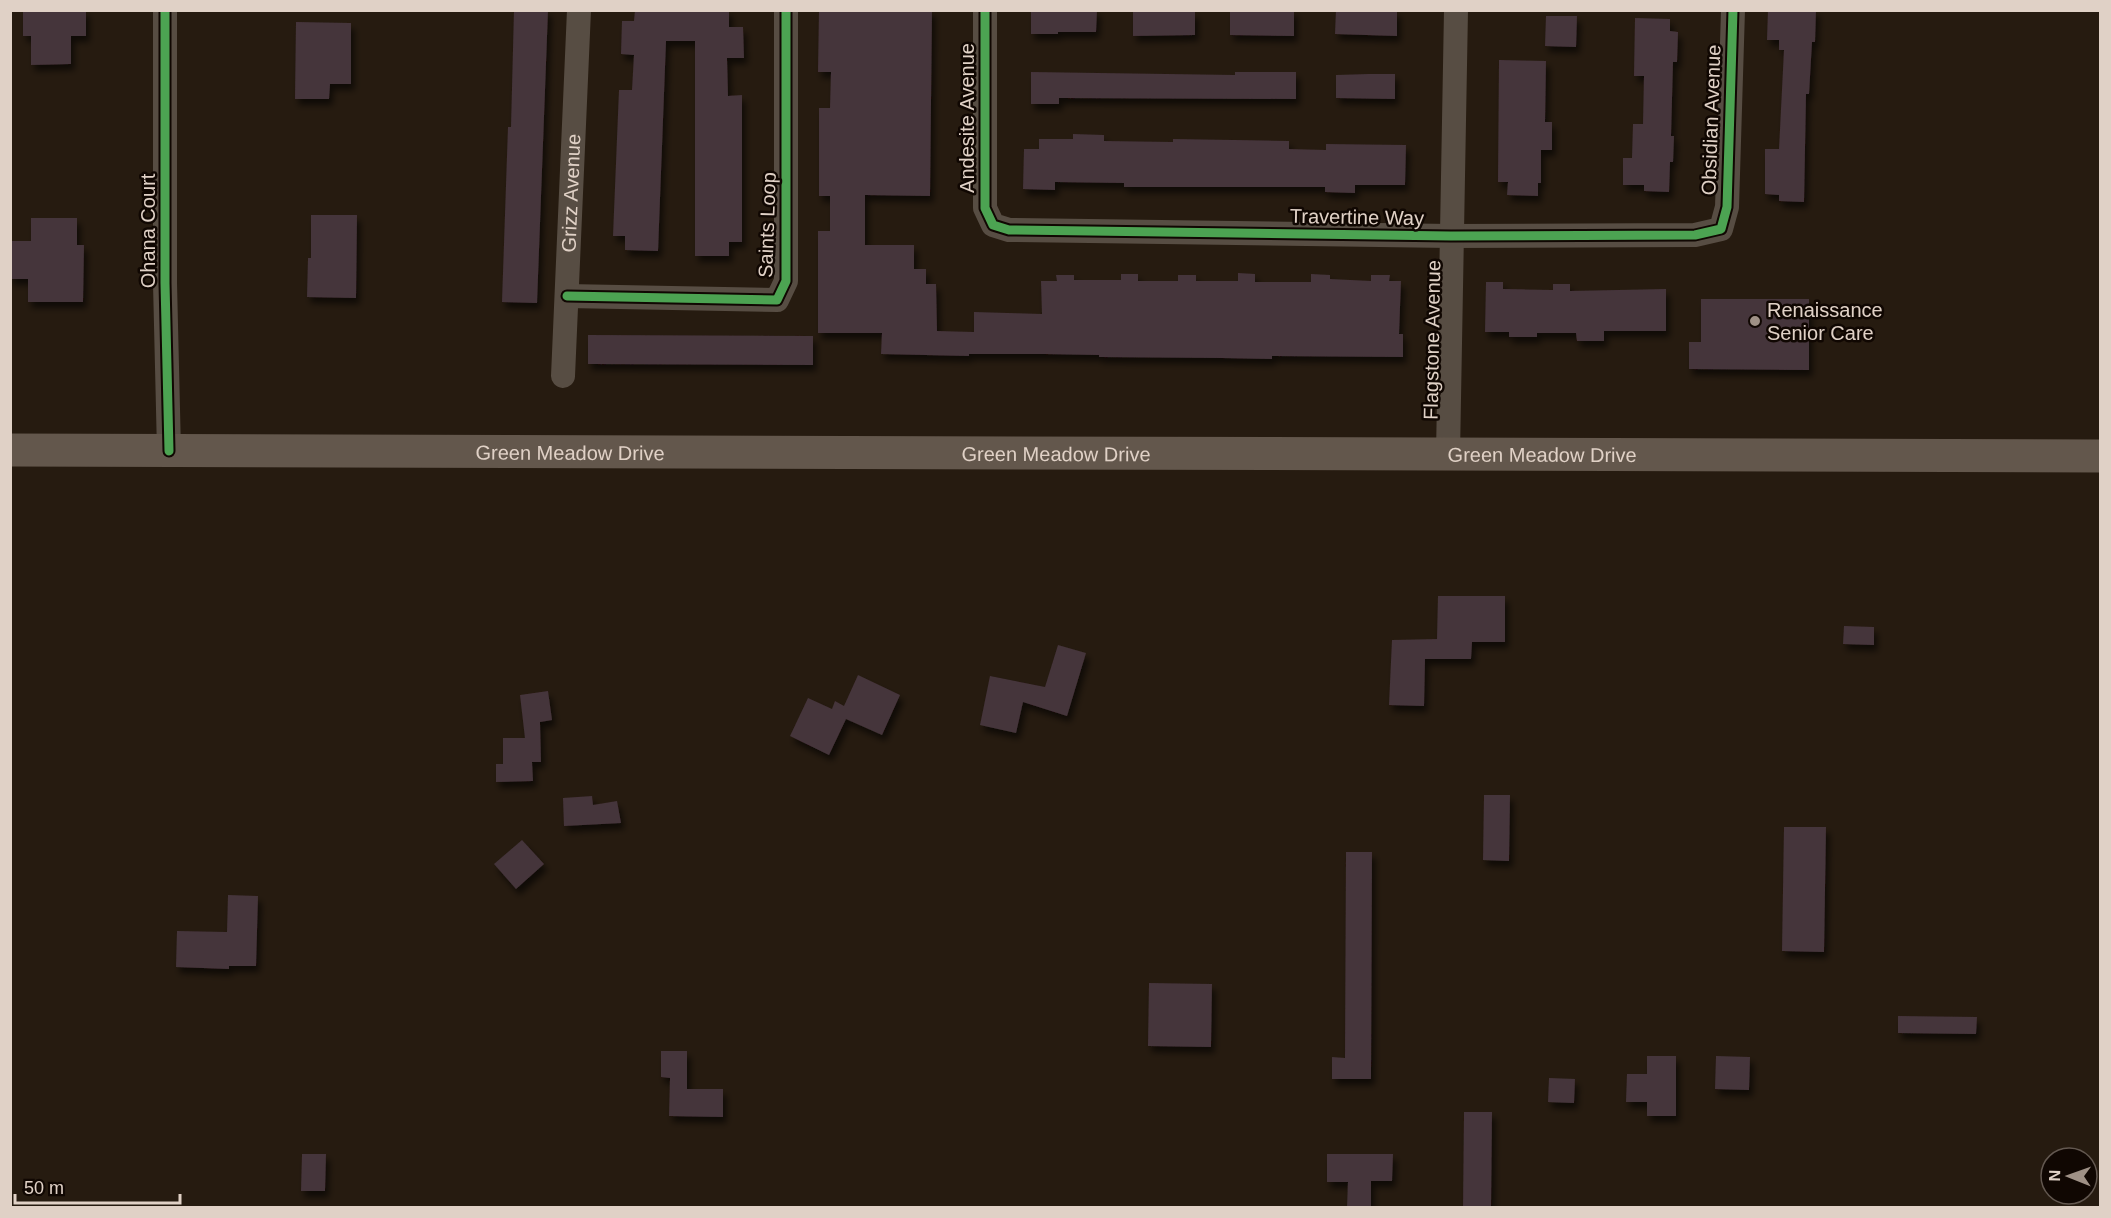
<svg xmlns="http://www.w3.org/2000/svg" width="2111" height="1218" viewBox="0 0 2111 1218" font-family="Helvetica,sans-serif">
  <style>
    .building { fill: #45343b; filter: url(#shadow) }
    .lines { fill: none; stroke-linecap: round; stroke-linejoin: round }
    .street { stroke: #574d43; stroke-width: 24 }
    .secondary { stroke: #63574c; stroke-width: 33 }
    .cycleway-casing { stroke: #100702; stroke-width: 13 }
    .cycleway { stroke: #4ca352; stroke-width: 9 }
    .poi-dot { fill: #9f9186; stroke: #100702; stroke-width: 2 }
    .labels { text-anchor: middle; stroke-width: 5; stroke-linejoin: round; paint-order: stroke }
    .street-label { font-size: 20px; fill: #e0d1c6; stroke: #100702 }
    .poi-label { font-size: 20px; fill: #e0d1c6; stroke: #100702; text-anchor: start }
  </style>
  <defs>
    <filter id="shadow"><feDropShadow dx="3.5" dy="6" stdDeviation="3" flood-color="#0009"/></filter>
  </defs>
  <rect width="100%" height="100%" fill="#261b10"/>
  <g class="building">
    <path d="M 23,10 L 86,10 L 86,36 L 71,36 L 71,64 L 31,65 L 31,36 L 23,36 Z"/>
    <path d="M 514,10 L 548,10 L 537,303 L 502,302 L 508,127 L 511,127 Z"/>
    <path d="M 635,10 L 729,10 L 729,27 L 743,27 L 744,58 L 727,58 L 728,96 L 742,95 L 742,242 L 729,242 L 729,256 L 695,256 L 695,41 L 666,41 L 658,251 L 625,250 L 625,236 L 613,236 L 619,90 L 632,90 L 634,55 L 621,54 L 622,21 L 634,21 Z"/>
    <path d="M 819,10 L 932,10 L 930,196 L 865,195 L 865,245 L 914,245 L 914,269 L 926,269 L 926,284 L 936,284 L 937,331 L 974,332 L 974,312 L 1042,314 L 1041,281 L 1057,281 L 1056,275 L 1074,275 L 1074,280 L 1121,280 L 1121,274 L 1138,274 L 1138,281 L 1178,281 L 1178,275 L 1196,275 L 1196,281 L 1238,281 L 1238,273 L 1255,274 L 1255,282 L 1311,282 L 1311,274 L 1330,275 L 1330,279 L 1371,281 L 1371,275 L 1390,275 L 1389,281 L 1401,281 L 1399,334 L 1403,334 L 1403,357 L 1272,356 L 1272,359 L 1221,358 L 1099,357 L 1099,355 L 1044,354 L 969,354 L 969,356 L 881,354 L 882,333 L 818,333 L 818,231 L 830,231 L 830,196 L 819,196 L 819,108 L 830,108 L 831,72 L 818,72 Z"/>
    <path d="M 1031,10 L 1097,10 L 1096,32 L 1058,32 L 1058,34 L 1031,34 Z"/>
    <path d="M 1230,10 L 1294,10 L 1294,36 L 1230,35 Z"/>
    <path d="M 1336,10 L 1397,11 L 1397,36 L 1335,34 Z"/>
    <path d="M 1768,10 L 1816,10 L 1815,42 L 1812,42 L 1809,94 L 1806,94 L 1804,202 L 1779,201 L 1779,195 L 1765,194 L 1765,149 L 1779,149 L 1784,50 L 1779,50 L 1779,40 L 1767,40 Z"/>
    <path d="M 1133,11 L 1195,12 L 1195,35 L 1133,36 Z"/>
    <path d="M 1546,16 L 1577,16 L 1576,47 L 1545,46 Z"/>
    <path d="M 1635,18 L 1670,19 L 1670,31 L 1678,32 L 1677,62 L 1673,62 L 1671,136 L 1674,136 L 1673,162 L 1670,162 L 1669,192 L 1644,191 L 1644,185 L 1623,185 L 1623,158 L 1632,158 L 1633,124 L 1643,124 L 1644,76 L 1634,76 Z"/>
    <path d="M 296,22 L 351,23 L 351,84 L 330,84 L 329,99 L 295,99 Z"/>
    <path d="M 1499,60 L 1546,61 L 1545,122 L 1552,122 L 1552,150 L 1541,150 L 1541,183 L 1538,183 L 1538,196 L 1507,195 L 1508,182 L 1498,182 Z"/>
    <path d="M 1031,72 L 1235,75 L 1235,72 L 1296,72 L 1296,99 L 1059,98 L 1059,104 L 1031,104 Z"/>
    <path d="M 1369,74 L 1395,74 L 1395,99 L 1336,98 L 1336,75 Z"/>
    <path d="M 1073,134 L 1104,135 L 1104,141 L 1173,142 L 1173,139 L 1289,141 L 1289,149 L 1326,150 L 1326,144 L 1406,145 L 1405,185 L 1355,185 L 1355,193 L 1325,192 L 1325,187 L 1124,187 L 1124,183 L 1055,182 L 1055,190 L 1023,189 L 1024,149 L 1039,149 L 1039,139 L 1073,139 Z"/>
    <path d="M 311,215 L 357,215 L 356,298 L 307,297 L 308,258 L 311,258 Z"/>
    <path d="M 31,218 L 77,218 L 77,245 L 84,245 L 83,302 L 28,302 L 28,279 L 10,279 L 10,241 L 31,241 Z"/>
    <path d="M 1486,282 L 1503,282 L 1503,289 L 1553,290 L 1553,284 L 1570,284 L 1570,291 L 1666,289 L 1666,331 L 1604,331 L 1604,341 L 1577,341 L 1576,333 L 1537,333 L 1537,337 L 1509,337 L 1509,332 L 1485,332 Z"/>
    <path d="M 1701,299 L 1809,299 L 1809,370 L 1689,369 L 1689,342 L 1701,342 Z"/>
    <path d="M 588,335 L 813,336 L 813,365 L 588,364 Z"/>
    <path d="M 1438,596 L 1505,596 L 1505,642 L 1472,642 L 1471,659 L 1425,659 L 1424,706 L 1389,705 L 1392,640 L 1437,639 Z"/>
    <path d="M 1844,626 L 1874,627 L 1874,645 L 1843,644 Z"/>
    <path d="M 1058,645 L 1086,653 L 1067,716 L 1023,702 L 1016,733 L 980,725 L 990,676 L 1045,687 Z"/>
    <path d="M 858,675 L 900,695 L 882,735 L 846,719 L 829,755 L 790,736 L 808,698 L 832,709 L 835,701 L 844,706 Z"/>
    <path d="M 548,691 L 552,720 L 540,722 L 541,762 L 532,762 L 533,781 L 496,782 L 496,764 L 503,764 L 503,738 L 525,738 L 520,695 Z"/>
    <path d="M 1484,795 L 1510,795 L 1509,861 L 1483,860 Z"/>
    <path d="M 592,796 L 593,805 L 617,801 L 621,823 L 564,826 L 563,798 Z"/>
    <path d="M 1784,827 L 1826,827 L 1824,952 L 1782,951 Z"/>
    <path d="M 522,840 L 544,864 L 516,889 L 494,864 Z"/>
    <path d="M 1346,852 L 1372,852 L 1371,1079 L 1332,1079 L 1332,1057 L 1345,1058 Z"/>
    <path d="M 228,895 L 258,896 L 256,966 L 229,966 L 229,969 L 176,967 L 177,931 L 227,932 Z"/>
    <path d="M 1149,983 L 1212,984 L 1211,1047 L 1148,1046 Z"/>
    <path d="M 1898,1016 L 1977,1017 L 1976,1034 L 1898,1033 Z"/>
    <path d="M 661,1051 L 687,1051 L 687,1089 L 723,1089 L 723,1117 L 669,1116 L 670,1078 L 661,1077 Z"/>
    <path d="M 1647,1056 L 1676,1056 L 1676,1116 L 1647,1116 L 1647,1102 L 1626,1102 L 1627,1074 L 1647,1074 Z"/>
    <path d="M 1716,1056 L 1750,1057 L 1749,1090 L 1715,1089 Z"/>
    <path d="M 1549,1078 L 1575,1079 L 1574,1103 L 1548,1102 Z"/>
    <path d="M 1464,1112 L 1492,1112 L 1491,1208 L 1463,1208 Z"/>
    <path d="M 302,1154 L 326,1154 L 325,1191 L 301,1191 Z"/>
    <path d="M 1327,1154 L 1393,1154 L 1392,1181 L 1371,1181 L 1371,1208 L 1347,1208 L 1348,1182 L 1327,1182 Z"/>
  </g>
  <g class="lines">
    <g class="street">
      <path d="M 165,10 L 165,283 L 169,451"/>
      <path d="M 985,10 L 985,208 L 993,225 L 1009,230 L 1451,236 L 1695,235 L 1721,229 L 1727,207 L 1733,10"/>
      <path d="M 567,296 L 777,300 L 786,281 L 786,10"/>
      <path id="s1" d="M 563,376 L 579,10"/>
      <path d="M 1448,454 L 1456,10"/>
    </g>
    <path class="secondary" id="s2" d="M 10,450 C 707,455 1404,454 2100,456"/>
    <g class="cycleway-casing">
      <g id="cycleway">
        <path d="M 165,10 L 165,283 L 169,451"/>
        <path d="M 985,10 L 985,208 L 993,225 L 1009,230 L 1451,236 L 1695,235 L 1721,229 L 1727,207 L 1733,10"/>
        <path d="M 567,296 L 777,300 L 786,281 L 786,10"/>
      </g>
    </g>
    <use href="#cycleway" class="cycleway"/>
  </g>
  <circle class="poi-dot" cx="1755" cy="321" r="6"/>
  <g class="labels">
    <g class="street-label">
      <text transform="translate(967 118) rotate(-90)" y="7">Andesite Avenue</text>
      <text transform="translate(1711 120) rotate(-88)" y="7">Obsidian Avenue</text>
      <text dy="7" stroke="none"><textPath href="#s1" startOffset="183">Grizz Avenue</textPath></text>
      <text transform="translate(1357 217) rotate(1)" y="7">Travertine Way</text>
      <text transform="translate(767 225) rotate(-88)" y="7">Saints Loop</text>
      <text transform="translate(148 231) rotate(-90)" y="7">Ohana Court</text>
      <text transform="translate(1432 340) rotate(-89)" y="7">Flagstone Avenue</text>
      <text dy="7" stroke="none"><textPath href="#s2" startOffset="560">Green Meadow Drive</textPath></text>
      <text dy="7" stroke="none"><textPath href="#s2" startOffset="1046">Green Meadow Drive</textPath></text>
      <text dy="7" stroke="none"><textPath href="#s2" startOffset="1532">Green Meadow Drive</textPath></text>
    </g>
    <g class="poi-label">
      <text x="1767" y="317">Renaissance<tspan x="1767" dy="23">Senior Care</tspan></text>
    </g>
  </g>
  <rect width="2111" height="1218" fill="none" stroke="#e0d1c6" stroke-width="24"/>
  <g transform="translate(2069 1176) rotate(271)"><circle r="28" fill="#100702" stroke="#635850" stroke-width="1.5"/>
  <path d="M0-4.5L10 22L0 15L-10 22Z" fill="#9f9186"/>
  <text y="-9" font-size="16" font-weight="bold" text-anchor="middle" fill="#e0d1c6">N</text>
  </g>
  <path d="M15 1194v9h165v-9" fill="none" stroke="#e0d1c6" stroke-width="3"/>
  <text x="24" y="1194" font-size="18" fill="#e0d1c6" stroke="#100702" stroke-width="4.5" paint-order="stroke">50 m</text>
</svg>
